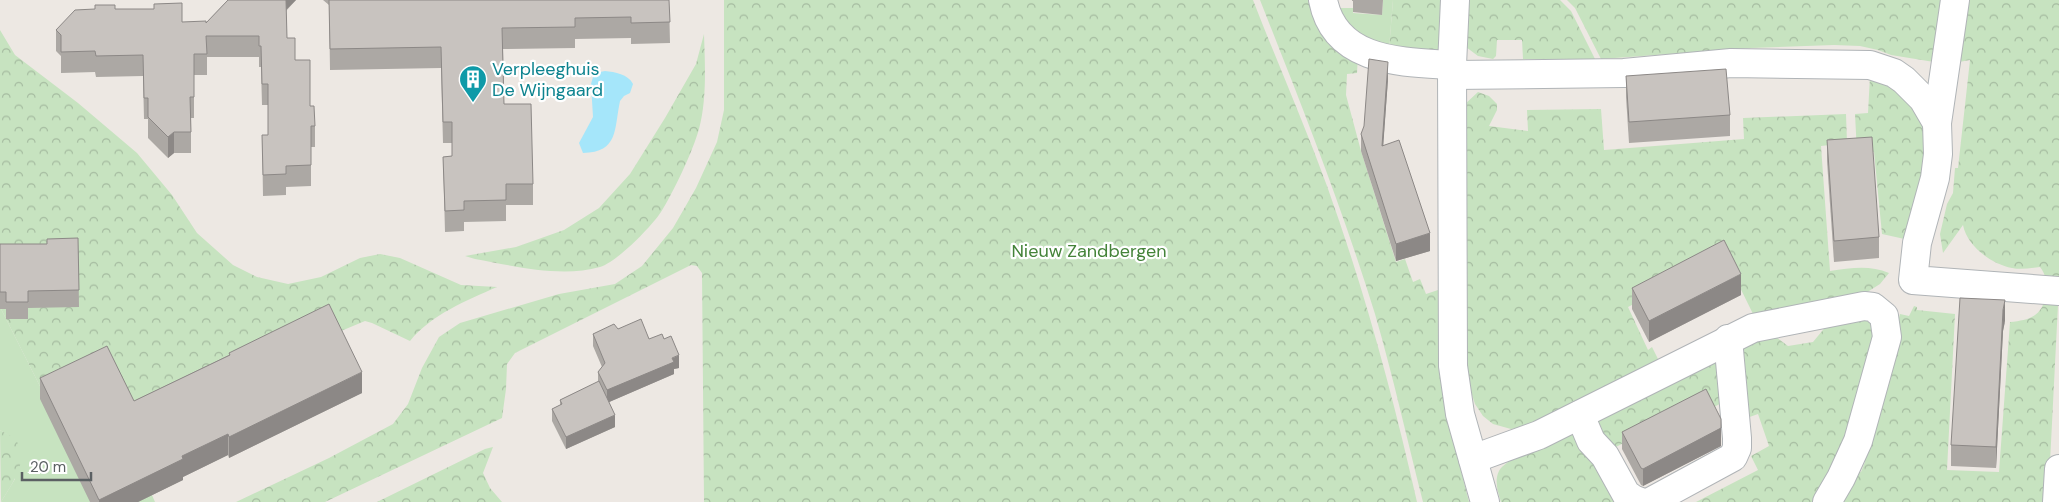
<svg xmlns="http://www.w3.org/2000/svg" width="2059" height="502" viewBox="0 0 2059 502" font-family="'DM Sans',sans-serif">
  <style>
    .green { fill: #c7e3c0 }
    .forest { fill: url(#forest-crowns) }
    .water { fill: #a5e6fa }
    .lines { fill: none; stroke-linecap: round; stroke-linejoin: round }
    .minor-casing { stroke: #b0b4b7; stroke-width: 30 }
    .minor { stroke: #fff; stroke-width: 28 }
    .wall { fill: #aca8a4 }
    .shaded-wall { fill: #8c8886 }
    .building { fill: #c8c3bf; stroke: #8c8886 }
    .labels { text-anchor: middle; stroke-width: 4.5; stroke-linejoin: round; paint-order: stroke }
    .culture-label { font-size: 18px; fill: #0d838f; stroke: #fff; text-anchor: start }
    .park-label { font-size: 18px; fill: #448339; stroke: #fff }
  </style>
  <defs>
    <pattern id="forest-crowns" width="20" height="18" patternUnits="userSpaceOnUse" patternTransform="scale(1.25)"><rect width="20" height="18" fill="#c7e3c0"/><path d="M2 6a3 3 0 1 1 6 0M12 15a3 3 0 1 1 6 0" fill="none" stroke="#a5bba0"/></pattern>
  </defs>
  <rect width="100%" height="100%" fill="#ede8e3"/>
  <g class="green">
    <path d="M 1383,0 L 1393,0 L 1389,49 L 1356,37 L 1334,8 L 1353,8 L 1353,13 L 1382,15 Z"/>
    <path d="M 0,307 L 54,414 L 145,479 L 155,502 L 1,502 L 15,479 L 13,438 L 0,430 Z"/>
  </g>
  <g class="forest">
    <path d="M 724,0 L 1253,0 C 1277,62 1304,123 1327,186 C 1364,289 1393,395 1417,502 L 704,502 L 702,273 L 697,266 L 691,265 L 515,353 L 507,364 L 506,389 L 502,418 L 325,502 L 236,502 L 329,458 L 393,424 L 408,404 L 422,368 L 439,337 L 460,323 L 559,294 L 615,284 L 642,266 L 673,228 L 696,188 L 717,142 L 724,110 Z"/>
    <path d="M 1260,0 L 1316,0 L 1358,54 L 1357,73 L 1347,74 L 1346,95 L 1361,151 L 1396,262 L 1405,259 L 1413,282 L 1420,279 L 1426,294 L 1441,289 L 1444,404 L 1469,502 L 1423,502 C 1407,439 1393,376 1375,314 C 1342,207 1301,104 1260,0 Z"/>
    <path d="M 1393,0 L 1443,0 L 1439,54 L 1389,49 Z"/>
    <path d="M 1466,0 L 1560,0 L 1571,11 L 1595,59 L 1523,59 L 1522,40 L 1497,40 L 1496,56 L 1493,59 L 1478,56 L 1466,47 Z"/>
    <path d="M 1567,0 L 1943,0 L 1934,62 L 1891,55 L 1878,50 L 1860,46 L 1834,45 L 1751,48 L 1601,59 L 1575,8 Z"/>
    <path d="M 1964,0 L 2059,0 L 2059,285 L 2048,502 L 1839,502 L 1855,473 L 1861,472 L 1865,462 L 1863,459 L 1900,314 L 1909,316 L 1914,306 L 1917,307 L 1917,310 L 1955,314 L 1947,470 L 1999,472 L 2010,322 C 2033,320 2045,314 2046,289 C 2046,280 2046,275 2040,267 C 2031,268 2021,270 2012,268 C 1991,264 1967,246 1963,225 L 1943,253 L 1940,234 L 1947,204 L 1953,193 L 1955,168 L 1958,168 L 1970,60 L 1959,62 Z"/>
    <path d="M 0,30 L 15,55 L 78,103 L 137,153 L 172,195 L 197,233 L 233,265 L 257,277 L 288,284 L 321,277 L 360,258 L 380,254 L 400,258 L 461,285 L 497,287 C 466,301 432,314 410,341 L 372,323 L 365,321 L 329,336 L 349,375 L 54,414 L 0,307 Z"/>
    <path d="M 704,34 C 705,65 707,99 699,129 C 693,151 673,193 661,212 C 651,227 617,262 600,267 C 561,278 514,266 475,259 L 465,256 L 516,247 L 564,230 L 599,208 L 630,174 L 665,118 L 696,64 Z"/>
    <path d="M 1870,76 L 1884,79 L 1916,108 L 1924,130 L 1923,172 L 1909,240 L 1882,234 L 1874,152 L 1857,153 L 1855,114 L 1868,113 Z"/>
    <path d="M 1478,92 L 1489,96 L 1497,104 L 1497,110 L 1489,126 L 1528,131 L 1527,110 L 1601,109 L 1604,150 L 1744,139 L 1743,118 L 1846,114 L 1847,143 L 1821,146 L 1830,271 C 1851,268 1870,265 1889,273 L 1880,284 L 1861,296 L 1755,318 L 1725,257 L 1628,307 L 1648,350 L 1652,347 L 1660,363 L 1537,425 L 1511,429 L 1493,424 L 1483,416 L 1475,404 L 1462,364 L 1464,105 Z"/>
    <path d="M 1863,316 L 1878,326 L 1851,437 L 1813,502 L 1696,502 L 1758,470 L 1751,456 L 1769,446 L 1758,414 L 1744,419 L 1735,352 L 1768,331 L 1788,346 L 1813,342 L 1832,319 Z"/>
    <path d="M 1716,354 L 1727,400 L 1714,407 L 1708,399 L 1614,448 L 1609,447 L 1593,418 Z"/>
    <path d="M 0,430 C 4,433 11,435 14,438 C 32,458 12,484 1,502 Z"/>
    <path d="M 1573,430 L 1593,460 L 1616,502 L 1501,502 C 1498,492 1494,481 1499,471 C 1505,458 1557,438 1573,430 Z"/>
    <path d="M 493,447 L 483,473 L 490,488 L 502,502 L 377,502 L 485,449 Z"/>
  </g>
  <path class="water" d="M 605,71 C 615,72 628,74 633,84 L 630,93 L 624,96 L 620,101 C 614,129 619,152 583,153 L 579,143 L 593,117 L 591,84 L 593,77 L 600,72 Z"/>
  <g class="lines">
    <g class="minor-casing">
      <g id="minor">
        <path d="M 1323,0 C 1335,63 1403,62 1452,65"/>
        <path d="M 1455,0 L 1452,65 L 1453,366 L 1460,414 L 1485,502"/>
        <path d="M 1955,0 L 1937,123 L 1938,154 L 1935,178 L 1917,243 L 1913,280 L 2059,291"/>
        <path d="M 1452,75 L 1624,73 L 1731,63 L 1870,65 L 1894,73 L 1904,80 L 1923,99 L 1937,123"/>
        <path d="M 1580,415 L 1591,441 L 1605,456 L 1626,494 L 1633,499 L 1641,502"/>
        <path d="M 1473,459 L 1539,435 L 1753,328 L 1864,306 L 1873,307 L 1884,316 L 1887,337 L 1858,441 L 1841,478 L 1827,502"/>
        <path d="M 1650,502 L 1733,457 L 1737,448 L 1737,438 L 1728,339"/>
        <path d="M 2057,502 L 2059,469"/>
      </g>
    </g>
    <use href="#minor" class="minor"/>
  </g>
  <g class="wall">
    <path d="M 228,0 L 296,0 L 286,11 L 287,38 L 295,60 L 310,106 L 315,126 L 315,147 L 311,147 L 311,186 L 286,187 L 286,195 L 263,196 L 262,135 L 268,135 L 268,105 L 262,105 L 261,67 L 259,67 L 259,57 L 207,57 L 207,75 L 194,75 L 194,118 L 191,118 L 191,153 L 174,153 L 168,158 L 148,138 L 148,119 L 144,119 L 143,76 L 96,77 L 95,72 L 61,73 L 61,56 L 56,51 L 56,30 L 115,9 L 182,22 L 206,23 Z"/>
    <path d="M 323,0 L 669,0 L 670,43 L 631,44 L 631,38 L 575,39 L 575,48 L 503,49 L 504,104 L 533,184 L 533,205 L 506,205 L 506,221 L 464,222 L 464,231 L 445,232 L 443,157 L 452,156 L 452,143 L 443,143 L 441,68 L 330,70 L 329,5 Z"/>
    <path d="M 1352,0 L 1383,0 L 1382,15 L 1353,12 L 1353,1 L 1352,1 Z"/>
    <path d="M 1626,76 L 1730,115 L 1730,136 L 1629,143 L 1626,97 Z"/>
    <path d="M 1388,79 L 1383,146 L 1430,251 L 1396,261 L 1361,151 L 1361,134 Z"/>
    <path d="M 1827,140 L 1879,237 L 1879,258 L 1834,262 L 1827,161 Z"/>
    <path d="M 78,238 L 79,307 L 28,308 L 28,319 L 6,319 L 6,309 L 0,309 L 0,244 L 47,244 Z"/>
    <path d="M 1632,288 L 1741,295 L 1649,342 L 1632,309 Z"/>
    <path d="M 2005,321 L 2003,331 L 1996,468 L 1951,466 L 1951,445 Z"/>
    <path d="M 618,329 L 649,339 L 679,368 L 674,369 L 674,374 L 609,402 L 615,427 L 566,449 L 552,421 L 552,409 L 560,405 L 560,400 L 598,382 L 598,372 L 602,367 L 593,346 L 593,334 Z"/>
    <path d="M 229,353 L 362,393 L 229,458 L 228,455 L 183,477 L 183,480 L 138,502 L 90,502 L 40,399 L 40,378 L 134,401 L 229,355 Z"/>
    <path d="M 1622,432 L 1721,446 L 1643,486 L 1641,485 L 1622,449 Z"/>
  </g>
  <g class="shaded-wall">
    <path d="M 285,0 L 296,0 L 285,11 Z"/>
    <path d="M 1388,62 L 1388,79 L 1382,163 L 1382,146 Z"/>
    <path d="M 174,132 L 174,153 L 168,158 L 168,137 Z"/>
    <path d="M 1430,233 L 1430,251 L 1396,261 L 1396,244 Z"/>
    <path d="M 1741,274 L 1741,295 L 1649,342 L 1649,321 Z"/>
    <path d="M 2005,300 L 2005,321 L 2003,331 L 1996,468 L 1996,447 L 2003,310 Z"/>
    <path d="M 679,355 L 679,368 L 674,369 L 674,374 L 607,403 L 607,390 Z"/>
    <path d="M 362,372 L 362,393 L 229,458 L 229,437 Z"/>
    <path d="M 615,415 L 615,427 L 566,449 L 566,437 Z"/>
    <path d="M 1721,419 L 1721,446 L 1643,486 L 1643,469 Z"/>
    <path d="M 228,434 L 228,455 L 183,477 L 183,480 L 138,502 L 99,502 L 99,500 L 182,456 Z"/>
  </g>
  <g class="building">
    <path d="M 228,0 L 286,0 L 287,38 L 295,38 L 295,60 L 310,60 L 310,106 L 314,106 L 315,126 L 311,126 L 311,165 L 286,166 L 286,174 L 263,175 L 262,135 L 268,135 L 268,84 L 262,84 L 261,46 L 259,46 L 259,36 L 206,36 L 207,54 L 194,54 L 194,97 L 190,97 L 191,132 L 174,132 L 168,137 L 148,117 L 148,98 L 144,98 L 143,55 L 96,56 L 95,51 L 61,52 L 61,35 L 56,30 L 75,10 L 95,9 L 95,5 L 115,5 L 115,9 L 154,9 L 154,4 L 182,3 L 182,22 L 206,21 L 206,23 Z"/>
    <path d="M 329,0 L 669,0 L 670,22 L 631,23 L 631,17 L 575,18 L 575,27 L 502,28 L 504,104 L 531,104 L 533,184 L 506,184 L 506,200 L 464,201 L 464,210 L 445,211 L 443,157 L 452,156 L 452,122 L 443,122 L 441,47 L 330,49 Z"/>
    <path d="M 1369,59 L 1388,62 L 1382,146 L 1399,140 L 1430,233 L 1396,244 L 1361,134 L 1364,126 Z"/>
    <path d="M 1726,69 L 1730,115 L 1629,122 L 1626,76 Z"/>
    <path d="M 1872,137 L 1879,237 L 1834,241 L 1827,140 Z"/>
    <path d="M 78,238 L 79,290 L 28,291 L 28,302 L 6,302 L 6,292 L 0,292 L 0,244 L 47,244 L 47,239 Z"/>
    <path d="M 1724,240 L 1741,274 L 1649,321 L 1632,288 Z"/>
    <path d="M 1960,298 L 2005,300 L 2003,310 L 1996,447 L 1951,445 Z"/>
    <path d="M 329,304 L 362,372 L 229,437 L 228,434 L 182,456 L 183,459 L 99,500 L 40,378 L 107,346 L 134,401 L 230,355 L 229,353 Z"/>
    <path d="M 641,319 L 649,339 L 662,334 L 664,339 L 671,336 L 679,355 L 672,358 L 674,362 L 607,390 L 598,372 L 605,363 L 593,334 L 614,324 L 618,329 Z"/>
    <path d="M 599,381 L 615,415 L 566,437 L 552,409 L 562,404 L 560,400 Z"/>
    <path d="M 1706,389 L 1721,419 L 1721,428 L 1643,469 L 1641,468 L 1622,432 Z"/>
  </g>
  <defs>
    <g id="building-pin" transform="scale(1.4375)"><path d="M0 17L-7.5 6A9.5 9.5 0 1 1 7.5 6Z" fill="#0f9aa8" stroke="#fff"/><path d="M-4-6H4V6H1V3H-1V6H-4ZM-2.5-4.3h1.7v1.8h-1.7ZM.8-4.3h1.7v1.8H.8ZM-2.5-1h1.7V.8h-1.7ZM.8-1h1.7V.8H.8Z" fill="#fff"/></g>
  </defs>
  <g fill-rule="evenodd">
    <use href="#building-pin" x="473" y="79"/>
  </g>
  <g class="labels">
    <g class="culture-label">
      <text x="492" y="75">Verpleeghuis<tspan x="492" dy="21">De Wijngaard</tspan></text>
    </g>
    <g class="park-label">
      <text x="1089" y="257">Nieuw Zandbergen</text>
    </g>
  </g>
  <path d="M22 472v8h69v-8" fill="none" stroke="#5b6063" stroke-width="2.5"/>
  <text x="30" y="472" font-size="15" fill="#5b6063" stroke="#ffffff" stroke-width="4" paint-order="stroke">20 m</text>
</svg>
